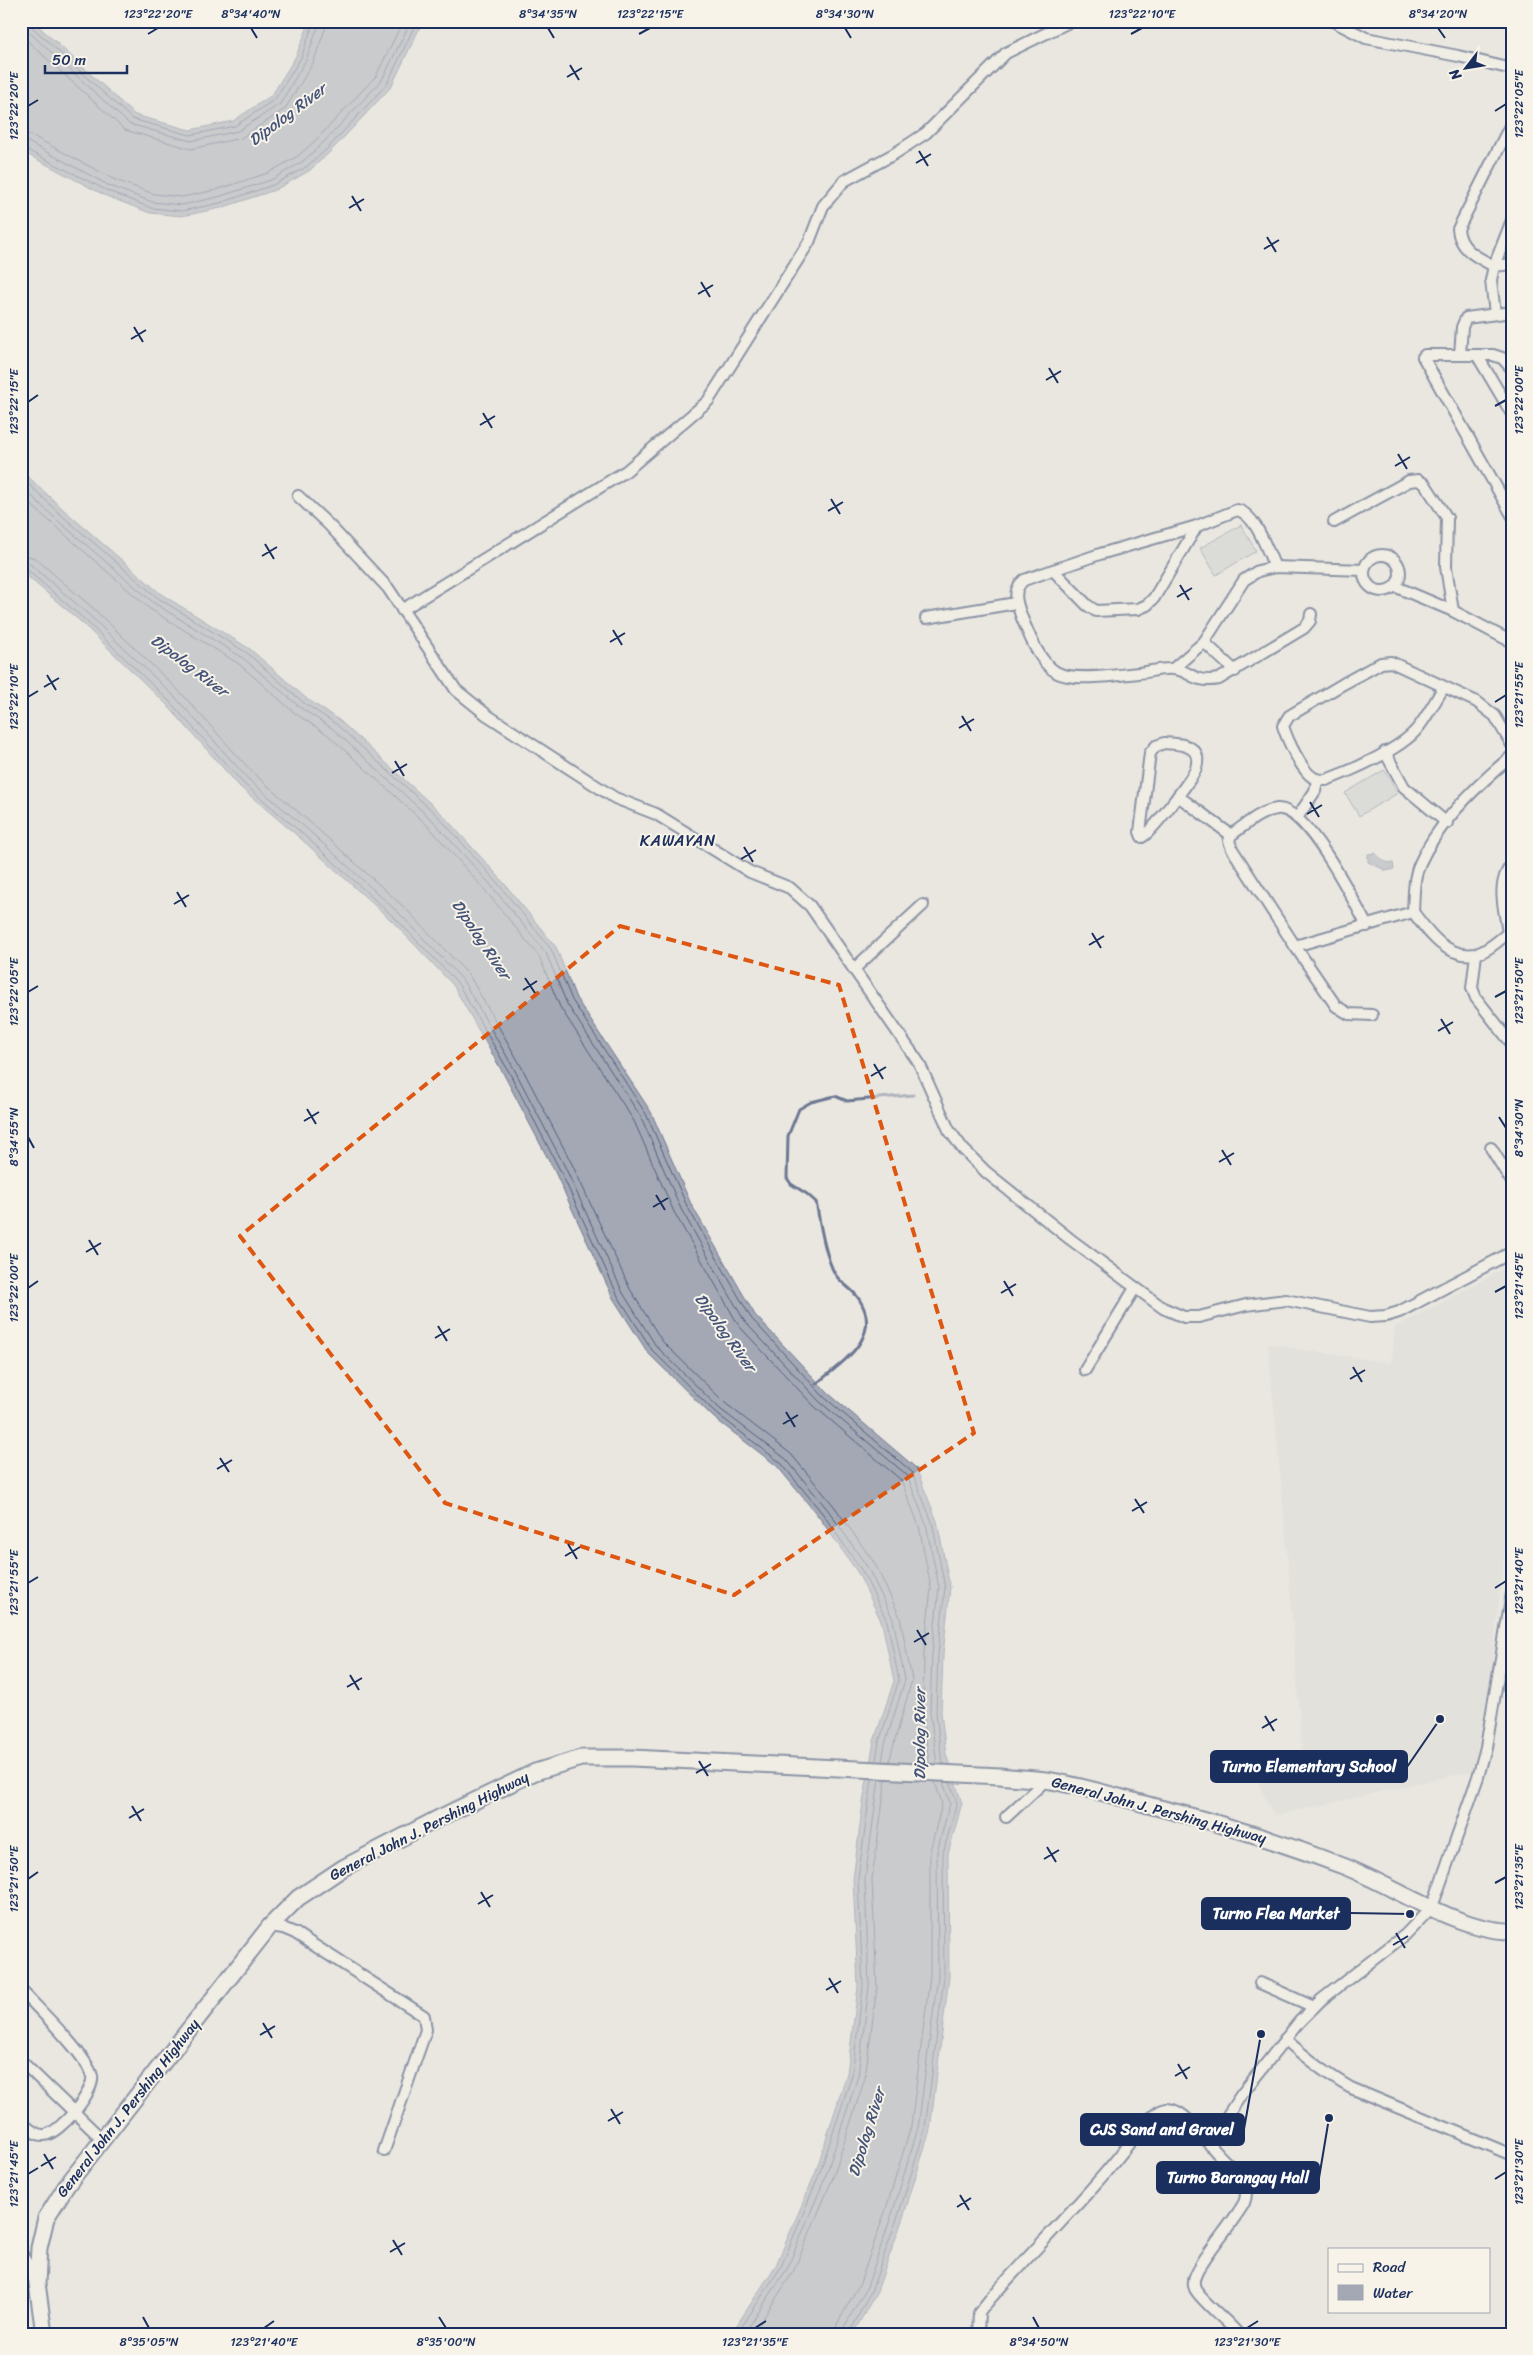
<svg xmlns="http://www.w3.org/2000/svg" width="1533" height="2355" viewBox="0 0 1533 2355" font-family="Sriracha,sans-serif">
  <style>
    .built { fill: #dadad6 }
    .green { fill: #cbcccd; stroke: #737e96 }
    .water { fill: #a3a8b4; stroke: #6d7892 }
    .lines { fill: none; stroke-linecap: round; stroke-linejoin: round }
    .shore { stroke: #515f80; stroke-width: 1 }
    .stream { stroke: #6d7892; stroke-width: 3 }
    .minor-casing { stroke: #1b2f5e; stroke-width: 14 }
    .tertiary-casing { stroke: #1b2f5e; stroke-width: 16 }
    .secondary-casing { stroke: #1b2f5e; stroke-width: 19 }
    .minor { stroke: #f7f3e8; stroke-width: 10 }
    .tertiary { stroke: #f7f3e8; stroke-width: 12 }
    .secondary { stroke: #f7f3e8; stroke-width: 15 }
    .marked { fill: none; stroke: #de5710; stroke-width: 4; stroke-dasharray: 10 6; stroke-linejoin: round }
    .ticks { fill: none; stroke: #1b2f5e; stroke-width: 2 }
    .labels { text-anchor: middle; stroke-width: 4; stroke-linejoin: round; paint-order: stroke }
    .street-label { font-size: 15px; fill: #1b2f5e; stroke: #f7f3e8 }
    .water-label { font-size: 16px; font-style: italic; fill: #445378; stroke: #f7f3e8 }
    .neighbourhood-label { font-size: 16px; letter-spacing: 1px; fill: #1b2f5e; stroke: #f7f3e8 }
    .leader { fill: none; stroke: #1b2f5e; stroke-width: 2 }
    .callout-dot { fill: #1b2f5e; stroke: #f7f3e8; stroke-width: 2 }
    .callout { fill: #1b2f5e; stroke: #1b2f5e; stroke-width: 2 }
    .callout-label { font-size: 16px; text-anchor: middle; font-weight: bold; fill: #fff }
    .neatline { fill: none; stroke: #1b2f5e; stroke-width: 2 }
    .ticks-label { font-size: 12px; text-anchor: middle; fill: #1b2f5e }
  </style>
  <rect width="100%" height="100%" fill="#eae7e0"/>
  <filter id="ink" filterUnits="userSpaceOnUse"><feTurbulence type="fractalNoise" baseFrequency=".02" numOctaves="2"/><feDisplacementMap in="SourceGraphic" scale="10" xChannelSelector="R" yChannelSelector="G"/><feConvolveMatrix kernelMatrix="1 2 1 2 8 2 1 2 1" color-interpolation-filters="sRGB"/></filter>
  <g filter="url(#ink)">
    <path class="built" d="M 1512,1264 L 1512,1507 L 1507,1529 L 1491,1676 L 1473,1771 L 1274,1816 L 1258,1783 L 1303,1762 L 1285,1528 L 1268,1344 L 1391,1363 L 1395,1327 Z"/>
    <g class="green">
      <path d="M 1241,525 L 1256,551 L 1216,575 L 1200,548 Z"/>
      <path d="M 1384,770 L 1398,793 L 1359,816 L 1345,793 Z"/>
    </g>
    <g class="water">
      <path d="M 21,21 L 33,21 L 135,115 L 190,130 L 233,121 L 272,95 L 296,56 L 310,21 L 423,21 L 391,87 L 330,152 L 309,171 L 275,190 L 221,208 L 182,216 L 150,213 L 106,196 L 21,151 Z"/>
      <path d="M 21,470 L 64,510 L 161,594 L 250,649 L 307,699 L 339,720 L 441,813 L 499,877 L 556,947 L 576,998 L 651,1112 L 691,1204 L 755,1315 L 828,1393 L 916,1468 L 937,1521 L 950,1587 L 943,1655 L 941,1712 L 946,1754 L 962,1803 L 948,1854 L 949,1977 L 930,2130 L 904,2215 L 877,2291 L 853,2334 L 731,2334 L 776,2265 L 815,2174 L 847,2073 L 858,1987 L 853,1879 L 863,1802 L 874,1741 L 894,1681 L 882,1623 L 858,1573 L 819,1517 L 777,1466 L 713,1417 L 648,1353 L 613,1298 L 555,1172 L 503,1073 L 453,985 L 393,922 L 300,838 L 240,787 L 167,705 L 81,622 L 21,571 Z"/>
      <path d="M 1375,853 L 1385,862 L 1393,863 L 1394,869 L 1387,871 L 1368,862 L 1368,854 Z"/>
    </g>
    <g class="lines">
      <g class="shore">
        <path d="M 24,21 L 28,31 L 129,124 L 191,141 L 238,131 L 280,104 L 306,60 L 320,21"/>
        <path d="M 30,21 L 32,27 L 132,119 L 190,135 L 235,126 L 275,99 L 301,58 L 314,21"/>
        <path d="M 21,35 L 125,130 L 191,149 L 241,138 L 285,109 L 313,63 L 328,21"/>
        <path d="M 21,133 L 31,135 L 113,179 L 154,194 L 182,197 L 216,190 L 268,173 L 298,156 L 317,139 L 376,76 L 403,21"/>
        <path d="M 21,141 L 28,142 L 110,186 L 152,202 L 182,205 L 218,197 L 271,180 L 302,162 L 322,144 L 382,80 L 411,21"/>
        <path d="M 21,147 L 108,191 L 151,208 L 182,211 L 220,203 L 273,185 L 306,167 L 327,149 L 387,84 L 417,21"/>
        <path d="M 21,477 L 60,514 L 158,598 L 247,653 L 304,703 L 336,724 L 438,816 L 495,880 L 551,949 L 572,1000 L 646,1114 L 687,1206 L 751,1318 L 824,1397 L 912,1472 L 932,1522 L 945,1587 L 938,1654 L 936,1712 L 941,1755 L 944,1765"/>
        <path d="M 21,486 L 56,519 L 154,603 L 243,658 L 301,708 L 333,729 L 433,821 L 490,884 L 546,953 L 567,1004 L 641,1117 L 681,1209 L 745,1322 L 820,1402 L 907,1475 L 926,1524 L 939,1587 L 932,1654 L 930,1712 L 937,1764"/>
        <path d="M 21,496 L 150,609 L 239,664 L 296,714 L 328,735 L 428,826 L 484,889 L 539,956 L 560,1007 L 634,1121 L 674,1212 L 739,1326 L 814,1406 L 901,1480 L 919,1526 L 931,1588 L 924,1653 L 923,1712 L 929,1764"/>
        <path d="M 21,554 L 35,558 L 94,609 L 180,692 L 253,773 L 312,824 L 405,908 L 469,975 L 520,1064 L 572,1164 L 630,1289 L 662,1341 L 725,1403 L 791,1454 L 834,1506 L 875,1564 L 900,1617 L 912,1680 L 889,1762"/>
        <path d="M 21,561 L 30,564 L 88,614 L 175,697 L 248,779 L 307,829 L 400,914 L 462,979 L 513,1067 L 565,1167 L 623,1293 L 656,1346 L 720,1409 L 786,1459 L 828,1510 L 868,1568 L 893,1619 L 905,1680 L 885,1744 L 882,1761"/>
        <path d="M 21,567 L 26,569 L 84,619 L 170,702 L 243,783 L 303,834 L 396,919 L 457,982 L 508,1070 L 560,1170 L 618,1296 L 652,1350 L 716,1413 L 781,1463 L 823,1514 L 862,1571 L 887,1621 L 899,1680 L 879,1742 L 876,1761"/>
        <path d="M 737,2334 L 781,2267 L 819,2175 L 852,2075 L 863,1987 L 858,1879 L 872,1779"/>
        <path d="M 744,2334 L 787,2269 L 825,2178 L 858,2076 L 869,1987 L 865,1879 L 879,1779"/>
        <path d="M 753,2334 L 793,2272 L 832,2180 L 865,2078 L 877,1987 L 872,1879 L 886,1779"/>
        <path d="M 835,2334 L 837,2324 L 860,2283 L 886,2209 L 911,2126 L 930,1976 L 930,1851 L 942,1804 L 935,1782"/>
        <path d="M 843,2334 L 844,2327 L 867,2287 L 893,2211 L 918,2128 L 938,1976 L 937,1852 L 950,1803 L 943,1782"/>
        <path d="M 849,2334 L 872,2289 L 899,2213 L 925,2129 L 944,1977 L 943,1853 L 957,1803 L 950,1782"/>
      </g>
      <path class="stream" d="M 816,1384 C 842,1362 884,1337 859,1299 C 853,1289 841,1284 835,1274 C 825,1256 820,1223 816,1202 L 807,1194 L 791,1184 L 787,1178 L 788,1136 L 799,1109 L 811,1102 L 835,1096 L 847,1101 L 913,1095"/>
      <g class="minor-casing">
        <g id="minor">
          <path d="M 1333,21 L 1366,38 L 1458,56 L 1512,69"/>
          <path d="M 1512,122 L 1458,229 C 1460,250 1477,257 1494,266 L 1512,220"/>
          <path d="M 1495,314 L 1491,280 L 1494,266 L 1512,264"/>
          <path d="M 1460,355 L 1462,327 L 1466,318 L 1512,312"/>
          <path d="M 1477,355 L 1512,414"/>
          <path d="M 1512,369 L 1502,358 L 1493,355 L 1425,355 L 1423,357 L 1512,515"/>
          <path d="M 298,496 L 329,525 L 388,588 L 456,690 L 487,715 L 615,798 L 656,814 L 750,872 L 790,888 L 810,906 L 919,1063 L 949,1130 L 963,1149 L 986,1172 L 1070,1239 L 1163,1308 L 1184,1317 L 1199,1317 L 1246,1305 L 1286,1300 L 1370,1317 L 1386,1316 L 1399,1312 L 1512,1252"/>
          <path d="M 1334,522 L 1409,481 L 1418,480 L 1425,484 L 1447,518 L 1446,567 L 1453,611"/>
          <circle cx="1382" cy="573" r="18"/>
          <path d="M 1275,567 C 1267,551 1256,514 1237,510 L 1197,526 L 1100,554 L 1024,580 C 1011,591 1017,604 1022,618 C 1029,635 1040,663 1056,672 C 1072,682 1120,675 1139,673 C 1149,672 1162,668 1173,669 C 1191,670 1192,684 1219,679 L 1304,628 L 1310,621 L 1311,614"/>
          <path d="M 1053,570 L 1087,605 L 1096,611 L 1138,609 L 1147,605 L 1154,598 L 1197,526"/>
          <path d="M 1394,586 L 1453,611 L 1512,642"/>
          <path d="M 402,610 L 626,471 L 708,401 L 809,242 L 823,206 L 844,181 L 894,154 L 926,133 L 1006,53 L 1071,21"/>
          <path d="M 926,618 L 1016,603"/>
          <path d="M 1204,642 L 1235,671"/>
          <path d="M 1174,668 L 1204,642 L 1244,580 L 1258,571 L 1275,567 L 1364,570"/>
          <path d="M 1444,687 C 1435,701 1427,717 1417,729 C 1401,749 1351,771 1326,780 C 1322,780 1318,780 1314,778 C 1302,772 1287,739 1283,726 L 1289,716 L 1343,684 L 1381,663 L 1391,662 L 1477,702 L 1495,716 L 1512,745"/>
          <path d="M 1164,743 C 1173,744 1186,743 1193,750 C 1198,754 1198,761 1196,768 C 1193,778 1151,833 1142,837 L 1140,832 L 1150,753 L 1156,746 Z"/>
          <path d="M 1385,752 L 1404,787 L 1447,823"/>
          <path d="M 1178,796 L 1231,835"/>
          <path d="M 1297,818 L 1315,791 L 1317,780"/>
          <path d="M 1413,912 C 1414,897 1413,878 1420,863 C 1438,823 1478,784 1512,756"/>
          <path d="M 1367,926 C 1355,903 1306,805 1277,809 C 1260,811 1244,826 1231,835 L 1229,841 L 1232,849 L 1295,946 L 1413,912 C 1428,932 1446,958 1475,954 C 1487,952 1499,940 1508,933 L 1512,933"/>
          <path d="M 1508,933 C 1505,910 1495,884 1512,864"/>
          <path d="M 1295,946 L 1336,1006 L 1349,1014 L 1372,1015"/>
          <path d="M 1476,954 L 1472,988 L 1476,998 L 1512,1044"/>
          <path d="M 854,969 L 923,905"/>
          <path d="M 1491,1148 L 1512,1182"/>
          <path d="M 1085,1370 L 1135,1288"/>
          <path d="M 1006,1817 L 1046,1780"/>
          <path d="M 270,1926 L 283,1928 L 295,1933 L 424,2016 L 426,2030 L 384,2151"/>
          <path d="M 1260,1983 L 1314,2007"/>
          <path d="M 21,1990 C 38,2009 86,2054 92,2076 C 95,2091 60,2134 44,2135 C 36,2136 27,2127 21,2122"/>
          <path d="M 1285,2039 C 1306,2058 1326,2074 1351,2088 L 1512,2155"/>
          <path d="M 21,2061 L 103,2140"/>
          <path d="M 1207,2140 L 1220,2127 L 1241,2095 L 1299,2022 L 1321,2000 L 1405,1935 L 1432,1907 L 1478,1777 L 1486,1747 L 1512,1593"/>
          <path d="M 978,2334 L 979,2313 L 990,2299 C 1033,2250 1080,2205 1120,2155 C 1129,2144 1154,2107 1168,2109 C 1187,2110 1206,2142 1218,2154 C 1231,2169 1253,2180 1244,2203 C 1231,2226 1206,2252 1196,2274 C 1194,2278 1193,2284 1195,2289 C 1202,2302 1227,2320 1238,2334"/>
        </g>
      </g>
      <g class="tertiary-casing">
        <path id="tertiary" d="M 21,2255 L 37,2283"/>
      </g>
      <g class="secondary-casing">
        <path id="secondary" d="M 44,2334 L 37,2283 L 39,2248 L 46,2218 L 67,2185 L 270,1926 L 298,1898 L 343,1868 L 441,1817 L 535,1772 L 581,1758 L 632,1758 L 1000,1776 C 1015,1778 1030,1778 1045,1780 C 1081,1785 1117,1797 1152,1806 C 1217,1822 1281,1842 1343,1866 C 1393,1885 1459,1932 1512,1931"/>
      </g>
      <use href="#minor" class="minor"/>
      <use href="#tertiary" class="tertiary"/>
      <use href="#secondary" class="secondary"/>
    </g>
  </g>
  <path d="M0 0H1533V2355H0ZM 620,926 L 839,985 L 974,1433 L 734,1595 L 445,1503 L 240,1236 Z" fill="#eae7e0" fill-opacity=".55" fill-rule="evenodd"/>
  <path class="marked" d="M 620,926 L 839,985 L 974,1433 L 734,1595 L 445,1503 L 240,1236 Z"/>
  <path class="ticks" d="M 251,28 L 257,38M 548,28 L 554,38M 845,28 L 851,38M 1438,28 L 1445,38M 148,34 L 158,28M 639,34 L 650,28M 1131,34 L 1142,28M 570,65 L 579,80M 567,77 L 582,68M 28,106 L 38,100M 1495,111 L 1506,104M 919,151 L 928,166M 916,163 L 931,154M 352,196 L 361,211M 349,208 L 364,199M 1267,237 L 1276,252M 1264,249 L 1279,240M 701,282 L 710,297M 698,294 L 713,285M 134,327 L 143,342M 131,339 L 146,330M 1049,368 L 1058,383M 1046,380 L 1061,371M 28,402 L 38,395M 1495,406 L 1506,400M 483,413 L 492,428M 480,425 L 495,416M 1398,454 L 1407,469M 1395,466 L 1410,457M 831,499 L 840,514M 828,511 L 843,502M 265,544 L 274,559M 262,556 L 277,547M 1180,585 L 1189,600M 1177,597 L 1192,588M 613,630 L 622,645M 610,642 L 625,633M 47,675 L 56,690M 44,687 L 59,678M 28,697 L 38,691M 1495,702 L 1506,695M 962,716 L 971,731M 959,728 L 974,719M 395,761 L 404,776M 392,773 L 407,764M 1310,802 L 1319,817M 1307,814 L 1322,805M 744,847 L 753,862M 741,859 L 756,850M 177,892 L 186,907M 174,904 L 189,895M 1092,933 L 1101,948M 1089,945 L 1104,936M 525,978 L 535,993M 523,990 L 537,981M 28,992 L 38,986M 1495,997 L 1506,991M 1441,1019 L 1450,1034M 1438,1031 L 1453,1022M 874,1064 L 883,1079M 871,1076 L 886,1067M 307,1109 L 316,1124M 1499,1117 L 1506,1128M 304,1121 L 319,1112M 28,1137 L 34,1148M 1222,1150 L 1231,1165M 1219,1162 L 1234,1153M 656,1195 L 665,1210M 653,1207 L 668,1198M 89,1240 L 98,1255M 86,1252 L 101,1243M 1004,1281 L 1013,1296M 28,1288 L 38,1281M 1495,1292 L 1506,1286M 1001,1293 L 1016,1284M 438,1326 L 447,1341M 435,1338 L 450,1329M 1353,1367 L 1362,1382M 1350,1379 L 1365,1370M 786,1412 L 795,1427M 783,1424 L 798,1415M 220,1458 L 229,1472M 217,1469 L 232,1460M 1135,1499 L 1144,1513M 1132,1511 L 1147,1502M 568,1544 L 577,1559M 565,1556 L 580,1547M 28,1583 L 38,1577M 1495,1588 L 1506,1581M 917,1630 L 926,1645M 914,1642 L 929,1633M 350,1675 L 359,1690M 347,1687 L 362,1678M 1265,1716 L 1274,1731M 1262,1728 L 1277,1719M 699,1761 L 708,1776M 696,1773 L 711,1764M 132,1806 L 141,1821M 129,1818 L 144,1809M 1047,1847 L 1056,1862M 1044,1859 L 1059,1850M 28,1879 L 38,1872M 1495,1883 L 1506,1877M 481,1892 L 490,1907M 478,1904 L 493,1895M 1396,1933 L 1405,1948M 1393,1945 L 1408,1936M 829,1978 L 838,1993M 826,1990 L 841,1981M 263,2023 L 272,2038M 260,2035 L 275,2026M 1178,2064 L 1187,2079M 1175,2076 L 1190,2067M 611,2109 L 620,2124M 608,2121 L 623,2112M 44,2154 L 53,2169M 41,2166 L 56,2157M 28,2174 L 38,2168M 1495,2179 L 1506,2172M 960,2195 L 969,2210M 957,2207 L 971,2198M 393,2240 L 402,2255M 390,2252 L 405,2243M 143,2317 L 149,2328M 439,2317 L 446,2328M 1033,2317 L 1039,2328M 264,2328 L 274,2321M 755,2328 L 766,2321M 1247,2328 L 1258,2321"/>
  <g class="labels">
    <g class="street-label">
      <text transform="translate(1159 1810) rotate(15)" y="5">General John J. Pershing Highway</text>
      <text transform="translate(429 1826) rotate(-27)" y="5">General John J. Pershing Highway</text>
      <text transform="translate(128 2108) rotate(-52)" y="5">General John J. Pershing Highway</text>
    </g>
    <g class="water-label">
      <text transform="translate(287 114) rotate(-37)" y="6">Dipolog River</text>
      <text transform="translate(190 665) rotate(37)" y="6">Dipolog River</text>
      <text transform="translate(482 939) rotate(56)" y="6">Dipolog River</text>
      <text transform="translate(726 1332) rotate(54)" y="6">Dipolog River</text>
      <text transform="translate(919 1734) rotate(-90)" y="6">Dipolog River</text>
      <text transform="translate(866 2132) rotate(-73)" y="6">Dipolog River</text>
    </g>
    <g class="neighbourhood-label">
      <text x="678" y="846">KAWAYAN</text>
    </g>
  </g>
  <path class="leader" d="M1440 1719L1407 1767M1410 1914L1350 1913M1261 2034L1244 2129M1329 2118L1319 2178"/>
  <g class="callout-dot">
    <circle cx="1440" cy="1719" r="5"/>
    <circle cx="1410" cy="1914" r="5"/>
    <circle cx="1261" cy="2034" r="5"/>
    <circle cx="1329" cy="2118" r="5"/>
  </g>
  <g class="callout">
    <rect x="1211" y="1751" width="196" height="31" rx="5"/>
    <rect x="1202" y="1898" width="148" height="31" rx="5"/>
    <rect x="1081" y="2114" width="163" height="31" rx="5"/>
    <rect x="1157" y="2162" width="162" height="31" rx="5"/>
  </g>
  <g class="callout-label">
    <text x="1309" y="1772">Turno Elementary School</text>
    <text x="1276" y="1919">Turno Flea Market</text>
    <text x="1162" y="2135">CJS Sand and Gravel</text>
    <text x="1238" y="2183">Turno Barangay Hall</text>
  </g>
  <rect width="1533" height="2355" fill="none" stroke="#f7f3e8" stroke-width="55"/>
  <rect x="1328" y="2248" width="162" height="65" fill="#f7f3e8" stroke="#9fa5b1"/>
  <rect x="1338" y="2264" width="25" height="8" fill="#f7f3e8" stroke="#9fa5b1"/>
  <text x="1373" y="2272" font-size="15" fill="#1b2f5e">Road</text>
  <rect x="1338" y="2285" width="25" height="15" fill="#a3a8b4" stroke="#9fa5b1"/>
  <text x="1373" y="2298" font-size="15" fill="#1b2f5e">Water</text>
  <g transform="translate(1466 68) rotate(239)" stroke="#f7f3e8" stroke-width="4" paint-order="stroke">
  <path d="M0-4L9 19L0 12L-9 19Z" fill="#1b2f5e"/>
  <text y="-8" font-size="14" font-weight="bold" text-anchor="middle" fill="#1b2f5e">N</text>
  </g>
  <path d="M45 65v8h82v-8" fill="none" stroke="#1b2f5e" stroke-width="2.5"/>
  <text x="52" y="65" font-size="15" fill="#1b2f5e" stroke="#f7f3e8" stroke-width="4" paint-order="stroke">50 m</text>
  <rect x="28" y="28" width="1478" height="2300" class="neatline"/>
  <g class="ticks-label">
    <text x="158" y="18">123°22'20"E</text>
    <text x="251" y="18">8°34'40"N</text>
    <text x="548" y="18">8°34'35"N</text>
    <text x="650" y="18">123°22'15"E</text>
    <text x="845" y="18">8°34'30"N</text>
    <text x="1142" y="18">123°22'10"E</text>
    <text x="1438" y="18">8°34'20"N</text>
    <text transform="translate(1519 104) rotate(-90)" y="4">123°22'05"E</text>
    <text transform="translate(14 106) rotate(-90)" y="4">123°22'20"E</text>
    <text transform="translate(1519 400) rotate(-90)" y="4">123°22'00"E</text>
    <text transform="translate(14 402) rotate(-90)" y="4">123°22'15"E</text>
    <text transform="translate(1519 695) rotate(-90)" y="4">123°21'55"E</text>
    <text transform="translate(14 697) rotate(-90)" y="4">123°22'10"E</text>
    <text transform="translate(1519 991) rotate(-90)" y="4">123°21'50"E</text>
    <text transform="translate(14 992) rotate(-90)" y="4">123°22'05"E</text>
    <text transform="translate(1519 1128) rotate(-90)" y="4">8°34'30"N</text>
    <text transform="translate(14 1137) rotate(-90)" y="4">8°34'55"N</text>
    <text transform="translate(1519 1286) rotate(-90)" y="4">123°21'45"E</text>
    <text transform="translate(14 1288) rotate(-90)" y="4">123°22'00"E</text>
    <text transform="translate(1519 1581) rotate(-90)" y="4">123°21'40"E</text>
    <text transform="translate(14 1583) rotate(-90)" y="4">123°21'55"E</text>
    <text transform="translate(1519 1877) rotate(-90)" y="4">123°21'35"E</text>
    <text transform="translate(14 1879) rotate(-90)" y="4">123°21'50"E</text>
    <text transform="translate(1519 2172) rotate(-90)" y="4">123°21'30"E</text>
    <text transform="translate(14 2174) rotate(-90)" y="4">123°21'45"E</text>
    <text x="149" y="2346">8°35'05"N</text>
    <text x="264" y="2346">123°21'40"E</text>
    <text x="446" y="2346">8°35'00"N</text>
    <text x="755" y="2346">123°21'35"E</text>
    <text x="1039" y="2346">8°34'50"N</text>
    <text x="1247" y="2346">123°21'30"E</text>
  </g>
</svg>
